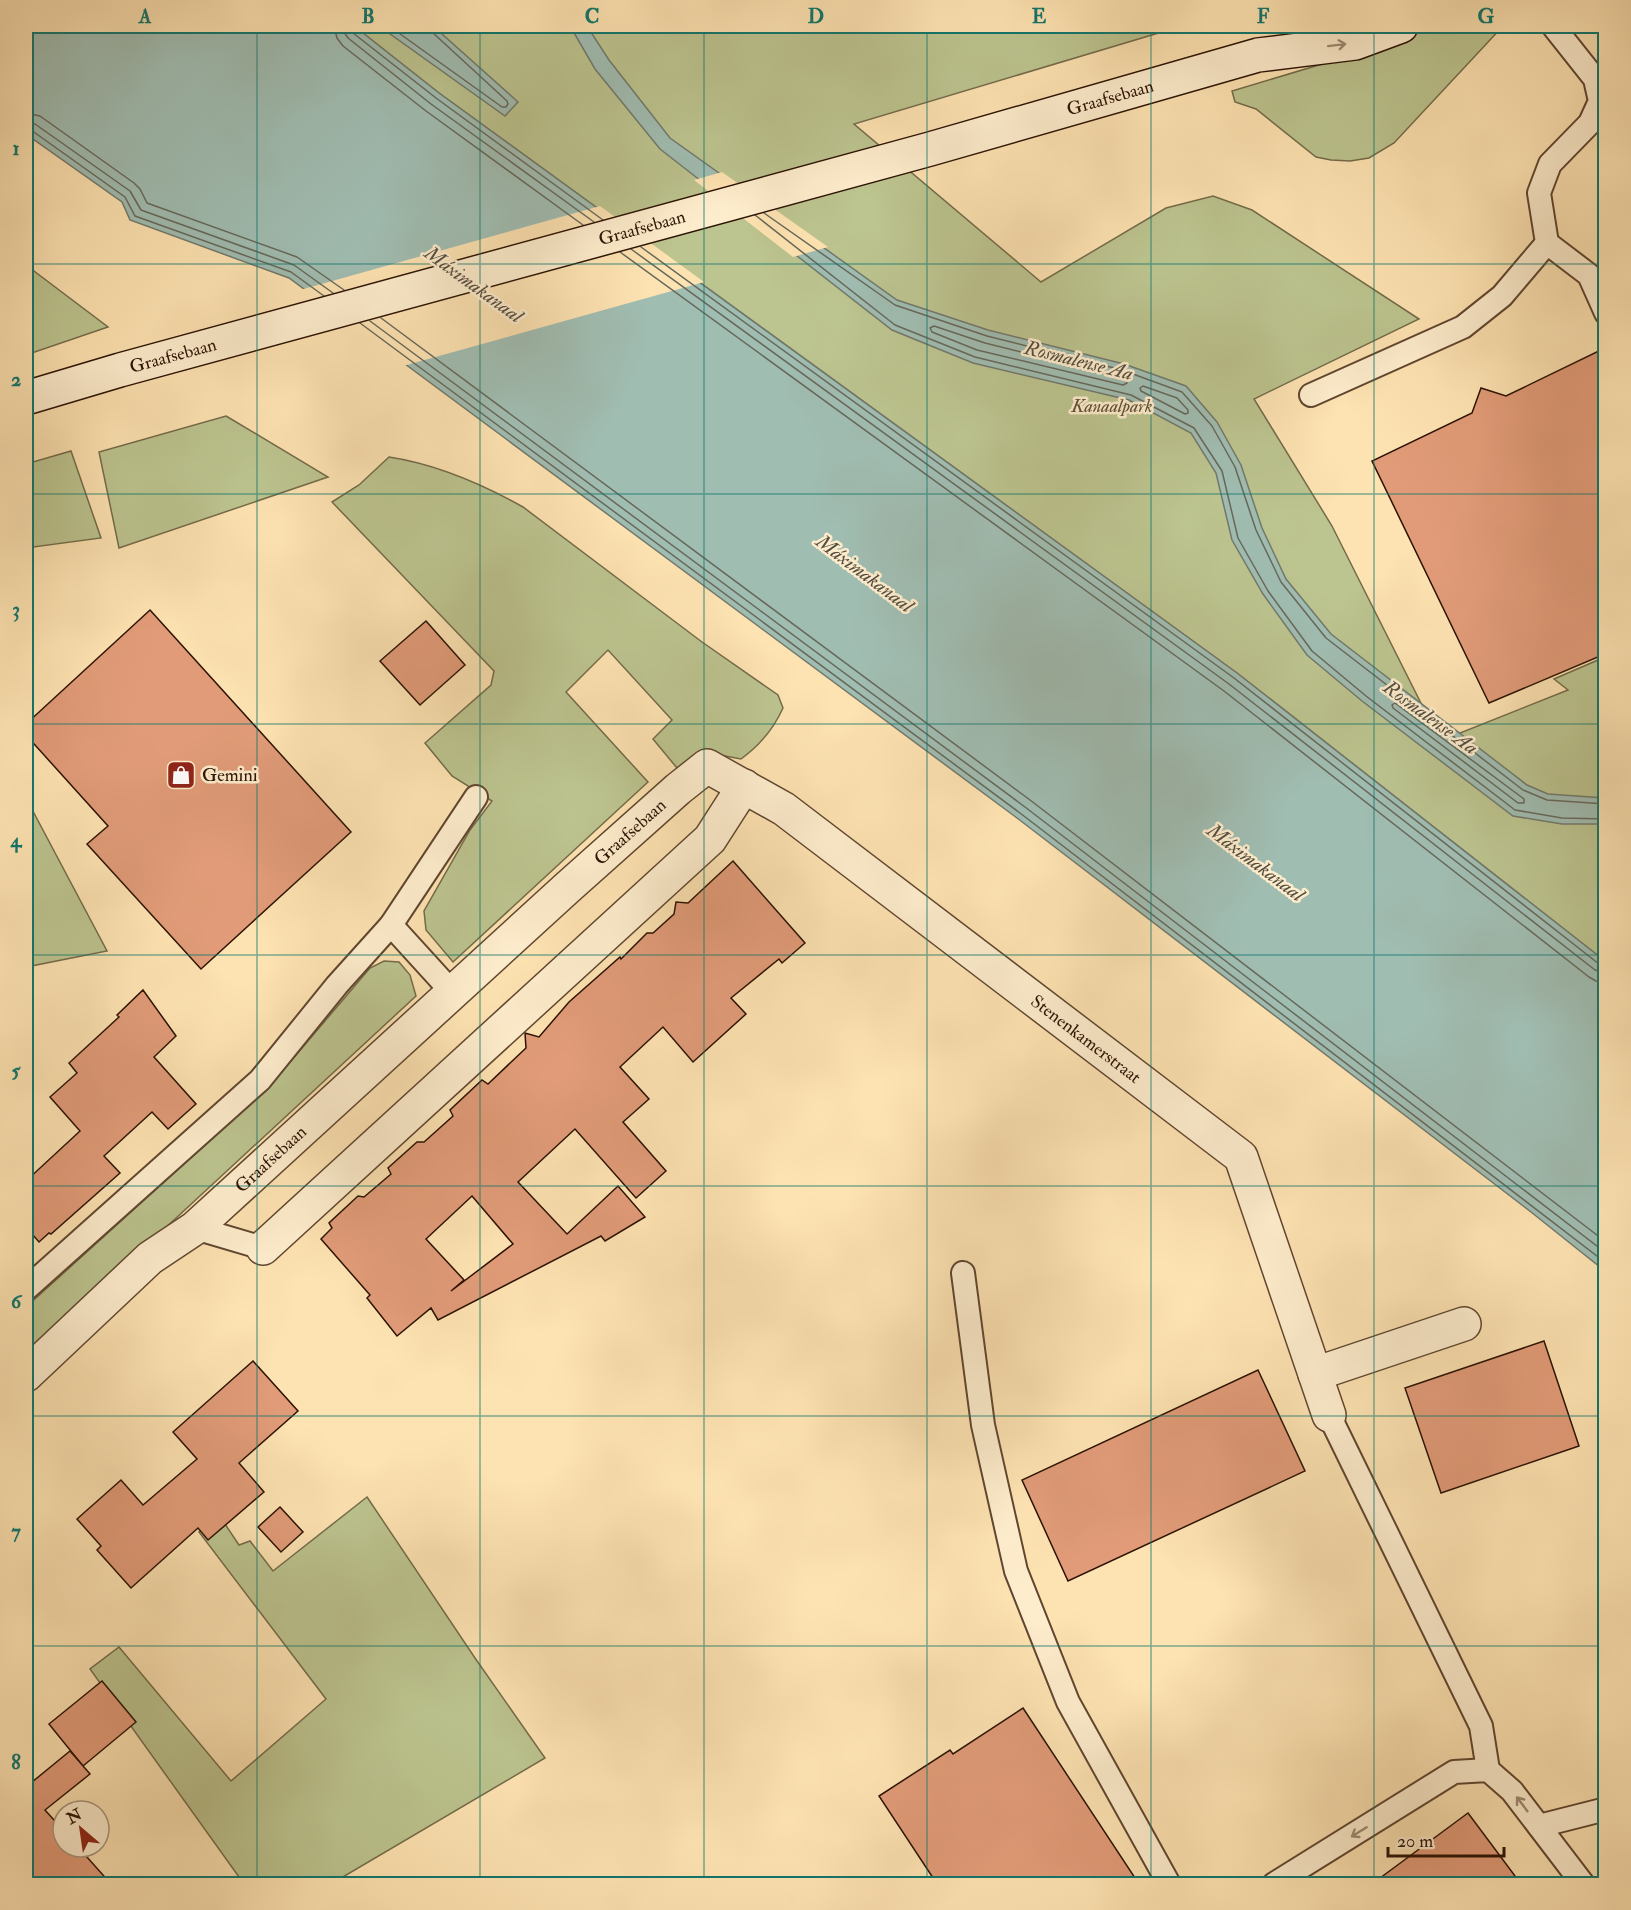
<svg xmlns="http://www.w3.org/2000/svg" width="1631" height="1910" viewBox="0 0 1631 1910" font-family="'IM FELL Double Pica',serif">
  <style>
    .green { fill: #bcc48f; stroke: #746b4a; stroke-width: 1.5 }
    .water { fill: #a0bdb2; stroke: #71796c; stroke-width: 1.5 }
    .pier { fill: #fee3b2 }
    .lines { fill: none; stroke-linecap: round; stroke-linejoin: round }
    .shore { stroke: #66685b; stroke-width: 1.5 }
    .building { fill: #e19b78; stroke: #2b1204; stroke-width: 1.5; fill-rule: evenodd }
    .lane-casing { stroke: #604630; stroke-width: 26 }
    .street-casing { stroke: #604630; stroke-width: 36 }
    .secondary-casing { stroke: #2b1204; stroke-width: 36 }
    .lane { stroke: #feedcd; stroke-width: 22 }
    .street { stroke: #feedcd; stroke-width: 33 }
    .secondary { stroke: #feedcd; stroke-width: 33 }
    .oneway { stroke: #9f8a73 }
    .grid { fill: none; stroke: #0f766e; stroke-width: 1.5; stroke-opacity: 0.55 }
    .labels { text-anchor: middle; stroke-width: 5; stroke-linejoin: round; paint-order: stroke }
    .street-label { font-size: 18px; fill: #2b1204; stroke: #feedcd }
    .park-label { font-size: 18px; font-style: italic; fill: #5e5035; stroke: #feedcd }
    .poi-label { font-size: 18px; fill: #2b1204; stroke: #feedcd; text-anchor: start }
    .water-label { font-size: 20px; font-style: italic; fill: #544e41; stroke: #feedcd }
    .neatline { fill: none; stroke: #0f766e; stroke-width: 2 }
    .grid-label { font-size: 20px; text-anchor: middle; font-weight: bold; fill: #0f766e }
  </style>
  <rect width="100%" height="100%" fill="#fee3b2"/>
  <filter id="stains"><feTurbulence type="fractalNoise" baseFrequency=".00333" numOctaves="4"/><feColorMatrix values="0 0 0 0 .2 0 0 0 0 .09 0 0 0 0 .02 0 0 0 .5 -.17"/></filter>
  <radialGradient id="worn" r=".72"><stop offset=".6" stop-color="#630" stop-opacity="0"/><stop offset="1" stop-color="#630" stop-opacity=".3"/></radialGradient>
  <g class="green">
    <path d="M 354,26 L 1182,26 L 854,124 L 1041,282 L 1166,208 L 1213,196 L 1252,210 L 1419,319 L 1254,399 L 1332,526 L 1440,741 L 1568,690 L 1554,679 L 1605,657 L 1605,961 L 1237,673 L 439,93 Z"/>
    <path d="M 1429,26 L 1503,26 L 1394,143 L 1369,158 L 1350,161 L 1331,160 L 1316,157 L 1256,109 L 1235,102 L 1232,91 L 1392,43 Z"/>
    <path d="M 26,265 L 108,327 L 26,355 Z"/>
    <path d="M 226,416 L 328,477 L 119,548 L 99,452 Z"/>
    <path d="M 71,451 L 101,538 L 26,548 L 26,464 Z"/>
    <path d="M 389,457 C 435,464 482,484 523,507 L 702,642 L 778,695 L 783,708 C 774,728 759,746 741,759 L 725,756 L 694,757 L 677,768 L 653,739 L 672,720 L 608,650 L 566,692 L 648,782 L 453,962 L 426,930 L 424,911 L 470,830 L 492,801 L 452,776 L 425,743 L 491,685 L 494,671 L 332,502 L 359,485 Z"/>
    <path d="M 26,798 L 107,951 L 26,967 Z"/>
    <path d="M 384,961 L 399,962 L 410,975 L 416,996 L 26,1357 L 26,1307 L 268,1088 L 370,968 Z"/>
    <path d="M 367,1497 L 475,1658 L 545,1758 L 331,1884 L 244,1884 L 90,1669 L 119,1647 L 231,1781 L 326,1699 L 199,1532 L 221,1518 L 239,1545 L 250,1541 L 273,1571 Z"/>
  </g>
  <g class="water">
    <path d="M 26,26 L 354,26 L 439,93 L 1237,673 L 1605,961 L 1605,1271 L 1531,1212 L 1017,818 L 289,278 L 130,220 L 122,202 L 26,134 Z"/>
    <path d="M 379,26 L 433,26 L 518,102 L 505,116 Z"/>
    <path d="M 570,26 L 587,26 L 609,60 L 670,138 L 897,300 L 988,330 L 1124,364 L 1186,386 L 1217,422 L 1241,465 L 1262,528 L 1286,579 L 1331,634 L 1527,785 L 1548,794 L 1605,798 L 1605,824 L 1562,824 L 1513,816 L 1362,701 L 1307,655 L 1263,594 L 1232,540 L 1216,473 L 1191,433 L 1129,400 L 973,363 L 892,330 L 660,149 L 595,69 Z"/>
  </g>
  <g class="pier">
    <path d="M 722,172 L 828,247 L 793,257 L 694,180 Z"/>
    <path d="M 600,206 L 704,282 L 403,366 L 300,290 Z"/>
  </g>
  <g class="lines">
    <g class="shore">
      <path d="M 334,26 L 337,38 L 343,46 L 426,111 L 583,225"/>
      <path d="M 343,26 L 344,32 L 348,38 L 431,104 L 594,222"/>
      <path d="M 351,26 L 353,33 L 436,98 L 603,220"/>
      <path d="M 389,26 L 502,107 L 506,107 L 508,104 L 507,101 L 432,32 L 430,26"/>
      <path d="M 26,113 L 40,116 L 134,183 L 140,189 L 147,203 L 297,257 L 344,290"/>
      <path d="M 26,122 L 35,124 L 130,191 L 141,210 L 294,265 L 333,293"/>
      <path d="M 26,129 L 31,130 L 125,197 L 135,216 L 291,272 L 324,296"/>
      <path d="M 764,213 L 895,305 L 987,336 L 1122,370 L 1182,392 L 1212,426 L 1235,467 L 1256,530 L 1281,582 L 1326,638 L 1523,790 L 1547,800 L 1606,804"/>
      <path d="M 755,215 L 895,325 L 975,357 L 1131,395 L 1194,428 L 1222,471 L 1238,538 L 1268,591 L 1312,651 L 1366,696 L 1515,810 L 1562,818 L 1606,819"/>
      <path d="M 641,247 L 1234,678 L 1599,964 L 1606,966"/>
      <path d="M 631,249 L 1229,684 L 1595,970 L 1606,973"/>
      <path d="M 620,252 L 1224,691 L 1589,977 L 1596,981 L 1606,982"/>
      <path d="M 381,318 L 1030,800 L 1606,1242"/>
      <path d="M 370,321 L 1025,807 L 1606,1253"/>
      <path d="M 360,323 L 1020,813 L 1606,1263"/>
      <path d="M 934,326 L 985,343 L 1120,377 L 1126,379 L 1127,383 L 1123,385 L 977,350 L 932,332 L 930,328 Z"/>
      <path d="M 1143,386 L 1177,398 L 1188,410 L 1188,413 L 1185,414 L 1141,391 L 1140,388 Z"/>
      <path d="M 1395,703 L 1524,799 L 1524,803 L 1518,803 L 1393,708 L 1392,705 Z"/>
    </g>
  </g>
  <g class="building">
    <path d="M 1605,348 L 1605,654 L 1489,703 L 1372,461 L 1472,413 L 1481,388 L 1506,396 Z"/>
    <path d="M 150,610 L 351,832 L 201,969 L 87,844 L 108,826 L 26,735 L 26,724 Z"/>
    <path d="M 426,621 L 465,665 L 420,705 L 380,661 Z"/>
    <path d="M 733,861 L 805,943 L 782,963 L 779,959 L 731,998 L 746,1014 L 693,1062 L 663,1027 L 620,1067 L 649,1099 L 623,1122 L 666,1171 L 636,1198 L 575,1129 L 518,1182 L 567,1234 L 618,1186 L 645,1217 L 605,1241 L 601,1236 L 438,1320 L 431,1308 L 397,1336 L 367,1298 L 370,1295 L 321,1239 L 332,1228 L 329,1223 L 358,1196 L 364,1197 L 391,1174 L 388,1168 L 417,1142 L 424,1142 L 453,1116 L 450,1110 L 482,1080 L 488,1084 L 526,1048 L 525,1033 L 539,1037 L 569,1002 L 620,957 L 621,959 L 647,933 L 653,933 L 674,914 L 676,902 L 688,903 ZM 472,1196 L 513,1244 L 451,1291 L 464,1280 L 426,1239 Z"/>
    <path d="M 143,990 L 176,1036 L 154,1057 L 196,1104 L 168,1129 L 152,1112 L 104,1156 L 120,1173 L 51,1234 L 49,1233 L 39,1242 L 26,1227 L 26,1181 L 80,1131 L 50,1097 L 77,1073 L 69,1063 L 119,1017 L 117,1015 Z"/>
    <path d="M 1544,1341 L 1579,1446 L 1441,1493 L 1405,1388 Z"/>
    <path d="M 253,1361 L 298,1411 L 239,1463 L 264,1492 L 208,1540 L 198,1528 L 131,1588 L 97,1550 L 101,1546 L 77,1519 L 121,1480 L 143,1505 L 197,1459 L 173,1432 Z"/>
    <path d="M 1258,1370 L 1305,1471 L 1068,1581 L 1022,1480 Z"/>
    <path d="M 280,1507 L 303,1532 L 281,1552 L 258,1527 Z"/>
    <path d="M 102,1681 L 136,1722 L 83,1766 L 49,1724 Z"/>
    <path d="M 1023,1708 L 1139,1884 L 937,1884 L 879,1796 L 950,1750 L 953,1754 Z"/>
    <path d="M 70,1751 L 90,1774 L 45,1810 L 63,1830 L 63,1847 L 78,1847 L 111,1884 L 26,1884 L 26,1787 Z"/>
    <path d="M 1468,1813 L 1521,1884 L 1372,1884 Z"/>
  </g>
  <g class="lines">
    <g class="lane-casing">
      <g id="lane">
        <path d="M 1547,243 L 1589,275 L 1606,313"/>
        <path d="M 1311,395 L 1463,327 L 1502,296 L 1547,243 L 1539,193 L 1550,164 L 1590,123 L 1600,101 L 1595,79 L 1553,26"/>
        <path d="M 391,925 L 452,992"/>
        <path d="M 195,1228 L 263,1248"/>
        <path d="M 963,1273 L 983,1425 L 1016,1571 L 1068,1702 L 1169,1884"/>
        <path d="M 26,1289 L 260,1080 L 337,985 L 391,925 L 476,797"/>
        <path d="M 1329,1415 L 1481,1726 L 1488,1770"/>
        <path d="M 1539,1826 L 1606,1809"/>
        <path d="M 1274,1884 L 1454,1772 L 1488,1770 L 1512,1791 L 1583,1884"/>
      </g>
    </g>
    <g class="street-casing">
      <g id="street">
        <path d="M 263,1248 L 710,839 L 744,786"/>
        <path d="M 1315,1374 L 1464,1324"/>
        <path id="s1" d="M 26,1375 L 150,1258 L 195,1228 L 567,888 L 678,789 L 707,766 L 784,809 L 1241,1157 L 1329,1415"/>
      </g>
    </g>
    <g class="secondary-casing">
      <g id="secondary">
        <path id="s2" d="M 26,398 L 120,370 L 930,149 L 1258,55 L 1355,43 L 1401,26"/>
      </g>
    </g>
    <use href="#lane" class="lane"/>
    <use href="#street" class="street"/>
    <use href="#secondary" class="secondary"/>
  </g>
  <defs><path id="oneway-shaft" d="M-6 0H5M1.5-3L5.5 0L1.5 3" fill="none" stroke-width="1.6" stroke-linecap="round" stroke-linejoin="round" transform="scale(1.5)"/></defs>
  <g class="oneway">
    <use href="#oneway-shaft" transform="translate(1337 45) rotate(-7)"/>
    <use href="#oneway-shaft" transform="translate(1522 1804) rotate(-127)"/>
    <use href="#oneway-shaft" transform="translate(1359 1832) rotate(148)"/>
  </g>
  <path class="grid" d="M 257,26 L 257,1884M 480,26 L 480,1884M 704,26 L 704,1884M 927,26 L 927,1884M 1151,26 L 1151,1884M 1374,26 L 1374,1884M 26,264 L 1606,264M 26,494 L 1606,494M 26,724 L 1606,724M 26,955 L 1606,955M 26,1186 L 1606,1186M 26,1416 L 1606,1416M 26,1646 L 1606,1646"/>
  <defs>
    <g id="shop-square" transform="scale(1.5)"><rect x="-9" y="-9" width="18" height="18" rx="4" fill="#8f2418" stroke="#feedcd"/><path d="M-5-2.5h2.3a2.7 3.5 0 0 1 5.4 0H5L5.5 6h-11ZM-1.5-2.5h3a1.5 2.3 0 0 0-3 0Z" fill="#fff"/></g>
  </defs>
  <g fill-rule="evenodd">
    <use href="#shop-square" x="181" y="775"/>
  </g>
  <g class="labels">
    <g class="street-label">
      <text dy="6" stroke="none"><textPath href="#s2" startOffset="1125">Graafsebaan</textPath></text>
      <text dy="6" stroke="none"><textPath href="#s2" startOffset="639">Graafsebaan</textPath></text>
      <text dy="6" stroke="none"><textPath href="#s2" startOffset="153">Graafsebaan</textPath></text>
      <text dy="6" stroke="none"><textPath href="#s1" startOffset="813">Graafsebaan</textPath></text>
      <text dy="6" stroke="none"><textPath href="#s1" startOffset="1382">Stenenkamerstraat</textPath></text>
      <text dy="6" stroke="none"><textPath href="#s1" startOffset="327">Graafsebaan</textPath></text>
    </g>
    <g class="park-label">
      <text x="1112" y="412">Kanaalpark</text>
    </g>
    <g class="poi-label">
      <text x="202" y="781">Gemini</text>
    </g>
    <g class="water-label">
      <text transform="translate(474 284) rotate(36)" y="7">Máximakanaal</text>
      <text transform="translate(1079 360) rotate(14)" y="7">Rosmalense Aa</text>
      <text transform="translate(865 573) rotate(37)" y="7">Máximakanaal</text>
      <text transform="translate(1431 717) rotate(36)" y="7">Rosmalense Aa</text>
      <text transform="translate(1256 862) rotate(37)" y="7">Máximakanaal</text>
    </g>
  </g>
  <rect width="1631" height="1910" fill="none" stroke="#fee3b2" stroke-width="66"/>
  <g transform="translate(81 1829) rotate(331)"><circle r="28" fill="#feedcd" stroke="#aa957d" stroke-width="1.5"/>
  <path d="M0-4.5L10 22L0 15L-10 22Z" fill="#8f2418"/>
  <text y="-9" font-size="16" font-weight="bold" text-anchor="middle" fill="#2b1204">N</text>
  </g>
  <path d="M1388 1847v9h116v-9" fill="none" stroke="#2b1204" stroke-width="3"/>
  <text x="1397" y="1847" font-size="18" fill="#2b1204" stroke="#feedcd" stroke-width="4.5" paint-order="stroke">20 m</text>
  <rect x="33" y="33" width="1565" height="1844" class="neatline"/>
  <g class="grid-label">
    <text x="145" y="23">A</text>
    <text x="368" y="23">B</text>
    <text x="592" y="23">C</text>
    <text x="816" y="23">D</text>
    <text x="1039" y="23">E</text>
    <text x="1263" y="23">F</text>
    <text x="1486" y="23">G</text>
    <text x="16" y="155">1</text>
    <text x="16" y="386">2</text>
    <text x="16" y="616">3</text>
    <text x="16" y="847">4</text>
    <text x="16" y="1077">5</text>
    <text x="16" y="1308">6</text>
    <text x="16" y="1538">7</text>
    <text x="16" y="1769">8</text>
  </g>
  <rect width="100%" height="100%" filter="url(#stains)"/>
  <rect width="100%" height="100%" fill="url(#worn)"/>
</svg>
